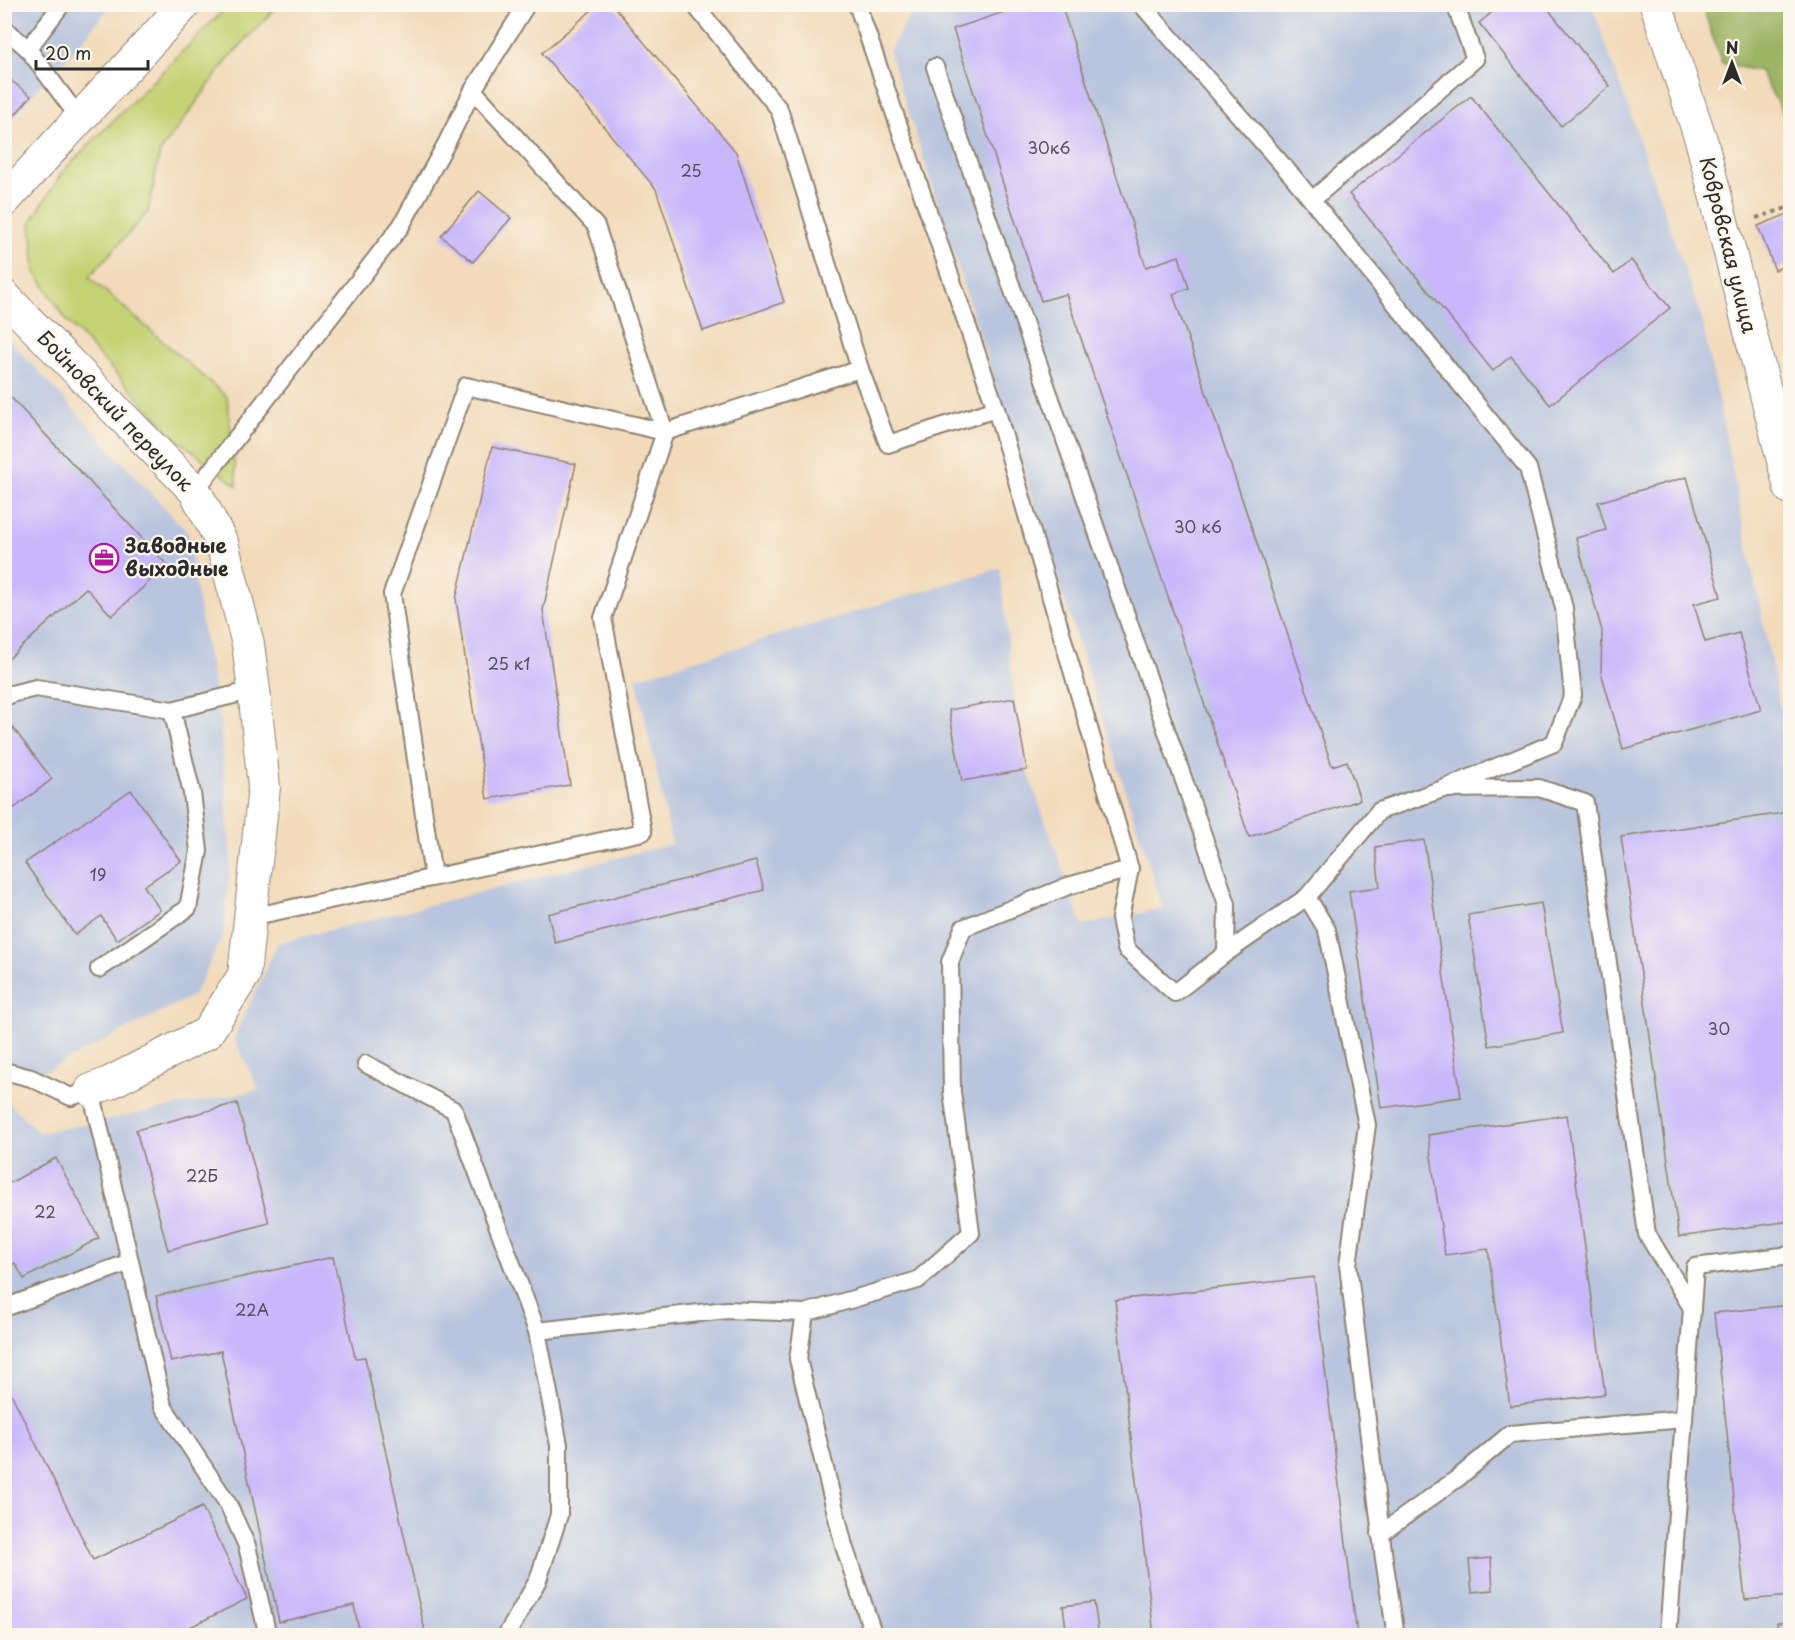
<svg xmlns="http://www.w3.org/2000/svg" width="1795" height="1640" viewBox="0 0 1795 1640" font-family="'Playpen Sans',sans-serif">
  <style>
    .built { fill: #cddbfa }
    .industrial { fill: #b9c5de }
    .green { fill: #c5d273; stroke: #787e4f; stroke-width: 1.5 }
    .forest { fill: #9cb465; stroke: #647048; stroke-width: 1.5 }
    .building { fill: #c8b7fb }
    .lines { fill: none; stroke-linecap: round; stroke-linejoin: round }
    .lane-casing { stroke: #8e8272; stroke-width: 20 }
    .street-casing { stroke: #8e8272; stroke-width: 34 }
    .path { stroke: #8e8272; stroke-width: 4; stroke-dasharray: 4.5 4.5; stroke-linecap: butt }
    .lane { stroke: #fff; stroke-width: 16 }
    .street { stroke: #fff; stroke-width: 32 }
    .labels { text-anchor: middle; stroke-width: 4.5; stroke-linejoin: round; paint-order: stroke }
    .number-label { font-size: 16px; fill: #524e5f }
    .street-label { font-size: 20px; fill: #2b2b2b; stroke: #fbf7ec }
    .poi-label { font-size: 20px; font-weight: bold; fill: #2b2b2b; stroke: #fbf7ec; text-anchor: start }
  </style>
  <rect width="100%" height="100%" fill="#fbf7ec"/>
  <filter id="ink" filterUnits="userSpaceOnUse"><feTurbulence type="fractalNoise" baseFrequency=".0167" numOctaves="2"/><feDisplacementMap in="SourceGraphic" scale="12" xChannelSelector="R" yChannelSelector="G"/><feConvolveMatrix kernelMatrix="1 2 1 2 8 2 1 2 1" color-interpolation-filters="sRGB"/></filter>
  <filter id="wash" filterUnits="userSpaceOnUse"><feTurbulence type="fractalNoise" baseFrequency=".008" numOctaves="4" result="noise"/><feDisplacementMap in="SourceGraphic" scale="24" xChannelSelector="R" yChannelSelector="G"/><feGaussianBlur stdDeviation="1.35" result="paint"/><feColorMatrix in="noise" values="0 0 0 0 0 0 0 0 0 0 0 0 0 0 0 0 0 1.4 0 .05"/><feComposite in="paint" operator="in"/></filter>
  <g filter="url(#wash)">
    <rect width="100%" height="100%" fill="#f2daba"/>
    <path class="built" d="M 900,5 L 941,5 L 909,17 Z"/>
    <g class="industrial">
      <path d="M 5,5 L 111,5 L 68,58 L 31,96 L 5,128 Z"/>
      <path d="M 941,5 L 1592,5 L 1702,319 L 1780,707 L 1790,707 L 1790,1635 L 5,1635 L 4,1098 L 39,1133 L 259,1090 L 234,1038 L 278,943 L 672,844 L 636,678 L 1000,568 L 1014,698 L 1027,770 L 1083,926 L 1163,908 L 889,51 L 909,17 Z"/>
      <path d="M 4,334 L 188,533 L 195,584 L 220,721 L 231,858 L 223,936 L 194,995 L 47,1070 L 5,1084 Z"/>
    </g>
    <path class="green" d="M 229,5 L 278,5 L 228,59 L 160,152 L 148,212 L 89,277 L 227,397 L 237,486 L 176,438 L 67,321 L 35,271 L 31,222 L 63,171 Z"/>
    <path class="forest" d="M 1702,5 L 1783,5 L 1790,26 L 1790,126 L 1760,71 L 1722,64 Z"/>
    <g id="blocks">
      <g class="building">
        <path d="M 599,4 L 612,4 L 736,152 L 784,302 L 703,331 L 656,189 L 542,53 Z"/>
        <path d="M 1028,4 L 1061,4 L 1146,267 L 1179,256 L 1189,288 L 1173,294 L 1332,766 L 1347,761 L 1360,800 L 1249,837 L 1066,294 L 1041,301 L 953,29 Z"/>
        <path d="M 1502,4 L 1544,4 L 1610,86 L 1561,126 L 1479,23 Z"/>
        <path d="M 4,75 L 31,96 L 4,128 Z"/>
        <path d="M 1471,96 L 1614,274 L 1631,260 L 1670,308 L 1550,405 L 1511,356 L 1493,371 L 1349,194 Z"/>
        <path d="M 479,191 L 511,218 L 473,262 L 441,236 Z"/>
        <path d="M 1790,213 L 1790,264 L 1775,270 L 1758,226 Z"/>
        <path d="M 4,390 L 167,565 L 112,616 L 86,588 L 4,663 Z"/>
        <path d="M 492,447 L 576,464 L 543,610 L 570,785 L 487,799 L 456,599 Z"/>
        <path d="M 1687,477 L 1721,597 L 1694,604 L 1705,642 L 1739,633 L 1761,710 L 1623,749 L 1601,672 L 1602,631 L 1576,538 L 1606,530 L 1598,502 Z"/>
        <path d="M 1014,698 L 1027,770 L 962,781 L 949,710 Z"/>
        <path d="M 7,720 L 52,779 L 4,816 L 4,721 Z"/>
        <path d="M 131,790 L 181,861 L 144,886 L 160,910 L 117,940 L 101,916 L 75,935 L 25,863 Z"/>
        <path d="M 1790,812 L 1790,1221 L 1679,1237 L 1621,837 Z"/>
        <path d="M 1424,840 L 1461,1097 L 1381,1108 L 1349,891 L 1380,887 L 1375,847 Z"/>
        <path d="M 756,861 L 764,890 L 555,943 L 548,914 Z"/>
        <path d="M 1541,903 L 1563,1033 L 1489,1046 L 1468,915 Z"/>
        <path d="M 237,1103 L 269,1223 L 168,1250 L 136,1130 Z"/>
        <path d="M 1567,1115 L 1605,1394 L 1510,1406 L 1488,1249 L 1445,1255 L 1428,1135 Z"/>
        <path d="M 56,1158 L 99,1238 L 24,1279 L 15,1263 L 4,1269 L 4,1186 Z"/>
        <path d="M 333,1257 L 355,1358 L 365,1357 L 426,1636 L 360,1636 L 354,1605 L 279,1622 L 221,1351 L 171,1362 L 156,1296 Z"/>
        <path d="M 1314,1277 L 1357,1636 L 1154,1636 L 1115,1300 Z"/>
        <path d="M 1790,1305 L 1790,1596 L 1745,1600 L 1714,1313 Z"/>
        <path d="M 4,1379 L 93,1560 L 202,1507 L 247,1599 L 172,1636 L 4,1636 Z"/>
        <path d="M 1491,1558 L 1493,1590 L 1472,1592 L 1469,1560 Z"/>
        <path d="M 1094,1602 L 1099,1636 L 1067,1636 L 1063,1606 Z"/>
        <path d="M 1790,1622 L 1790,1636 L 1778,1636 L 1777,1623 Z"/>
      </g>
    </g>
  </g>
  <g filter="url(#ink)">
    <use href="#blocks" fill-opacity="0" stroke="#8e8272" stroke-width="1.5"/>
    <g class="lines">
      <g class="lane-casing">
        <g id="lane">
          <path d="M 527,4 L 473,90 L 596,226 L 665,432 L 860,369 L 779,109 L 694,4"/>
          <path d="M 857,4 L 996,409 L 1130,869 L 1120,918 L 1126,949 L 1175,993 L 1226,953 L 1227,904 L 935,67"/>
          <path d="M 1141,4 L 1294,178 L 1528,468 L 1564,608 L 1573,695 L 1554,743 L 1443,789"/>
          <path d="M 4,28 L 28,49 L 62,4"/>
          <path d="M 28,49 L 80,119"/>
          <path d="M 1312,200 L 1475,59 L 1455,4"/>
          <path d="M 860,369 L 888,444 L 996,409"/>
          <path d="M 195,491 L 401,226 L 446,144 L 473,90"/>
          <path d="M 4,698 L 11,694 L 36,688 L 172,710"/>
          <path d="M 1307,897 L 1379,811 L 1443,789 L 1539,788 L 1585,803 L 1647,1234 L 1692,1308"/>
          <path d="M 251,917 L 643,832 L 603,618 L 665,432 L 466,386 L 392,594 L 433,877"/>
          <path d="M 1226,953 L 1307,897 L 1327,930 L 1367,1125 L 1348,1265 L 1384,1559 L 1396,1636"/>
          <path d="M 99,969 L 188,908 L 199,851 L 192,793 L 172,710 L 254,690"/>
          <path d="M 366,1064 L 454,1110 L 537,1331 L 727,1310 L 805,1313 L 918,1280 L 971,1233 L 952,1092 L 950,962 L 963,928 L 1068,886 L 1130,869"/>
          <path d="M 4,1071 L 31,1078 L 71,1097 L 91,1090 L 163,1406 L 228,1504 L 247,1546 L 268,1636"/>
          <path d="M 4,1308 L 130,1262"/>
          <path d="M 805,1313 L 798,1359 L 844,1546 L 874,1636"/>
          <path d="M 1380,1534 L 1458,1478 L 1510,1434 L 1684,1419"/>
          <path d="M 506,1636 L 538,1580 L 559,1515 L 559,1445 L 537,1331"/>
          <path d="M 1668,1636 L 1695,1267 L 1790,1255"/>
        </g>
      </g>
      <g class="street-casing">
        <g id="street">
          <path d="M 1656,4 L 1702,143 L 1790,488"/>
          <path d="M 4,201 L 185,4"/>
          <path d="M 4,296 L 195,491 L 222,543 L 248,644 L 254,690 L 264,787 L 244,975 L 207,1033 L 109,1083 L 91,1090"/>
        </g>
      </g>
      <path class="path" d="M 1756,218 L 1790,207"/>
      <use href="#lane" class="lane"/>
      <use href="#street" class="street"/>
    </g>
  </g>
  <defs>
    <g id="office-ring" transform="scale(1.5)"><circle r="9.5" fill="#fbf7ec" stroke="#b5179e" stroke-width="1.5"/><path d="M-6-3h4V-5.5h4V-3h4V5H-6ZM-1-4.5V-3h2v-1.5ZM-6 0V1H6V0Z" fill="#b5179e"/></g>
  </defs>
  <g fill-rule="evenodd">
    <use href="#office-ring" x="104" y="558"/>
  </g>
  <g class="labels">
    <g class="number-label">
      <text x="1049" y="154">30к6</text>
      <text x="691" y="177">25</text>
      <text x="1198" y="533">30 к6</text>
      <text x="509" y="670">25 к1</text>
      <text x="98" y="881">19</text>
      <text x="1719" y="1035">30</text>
      <text x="202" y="1182">22Б</text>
      <text x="45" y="1218">22</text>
      <text x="252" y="1316">22А</text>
    </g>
    <g class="street-label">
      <text transform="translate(1728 245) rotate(76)" y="7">Ковровская улица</text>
      <text transform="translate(115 411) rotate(46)" y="7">Бойновский переулок</text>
    </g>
    <g class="poi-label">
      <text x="125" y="553">Заводные<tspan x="125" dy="23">выходные</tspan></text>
    </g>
  </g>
  <rect width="1795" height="1640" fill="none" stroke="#fbf7ec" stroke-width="24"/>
  <g transform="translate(1732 63)" stroke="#fbf7ec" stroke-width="4.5" paint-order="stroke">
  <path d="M0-4.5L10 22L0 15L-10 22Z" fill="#2b2b2b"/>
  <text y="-9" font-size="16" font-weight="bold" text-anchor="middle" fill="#2b2b2b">N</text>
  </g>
  <path d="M36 60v9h112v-9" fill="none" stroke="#2b2b2b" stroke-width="3"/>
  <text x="45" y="60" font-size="18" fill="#2b2b2b" stroke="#fbf7ec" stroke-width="4.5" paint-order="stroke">20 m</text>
</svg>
